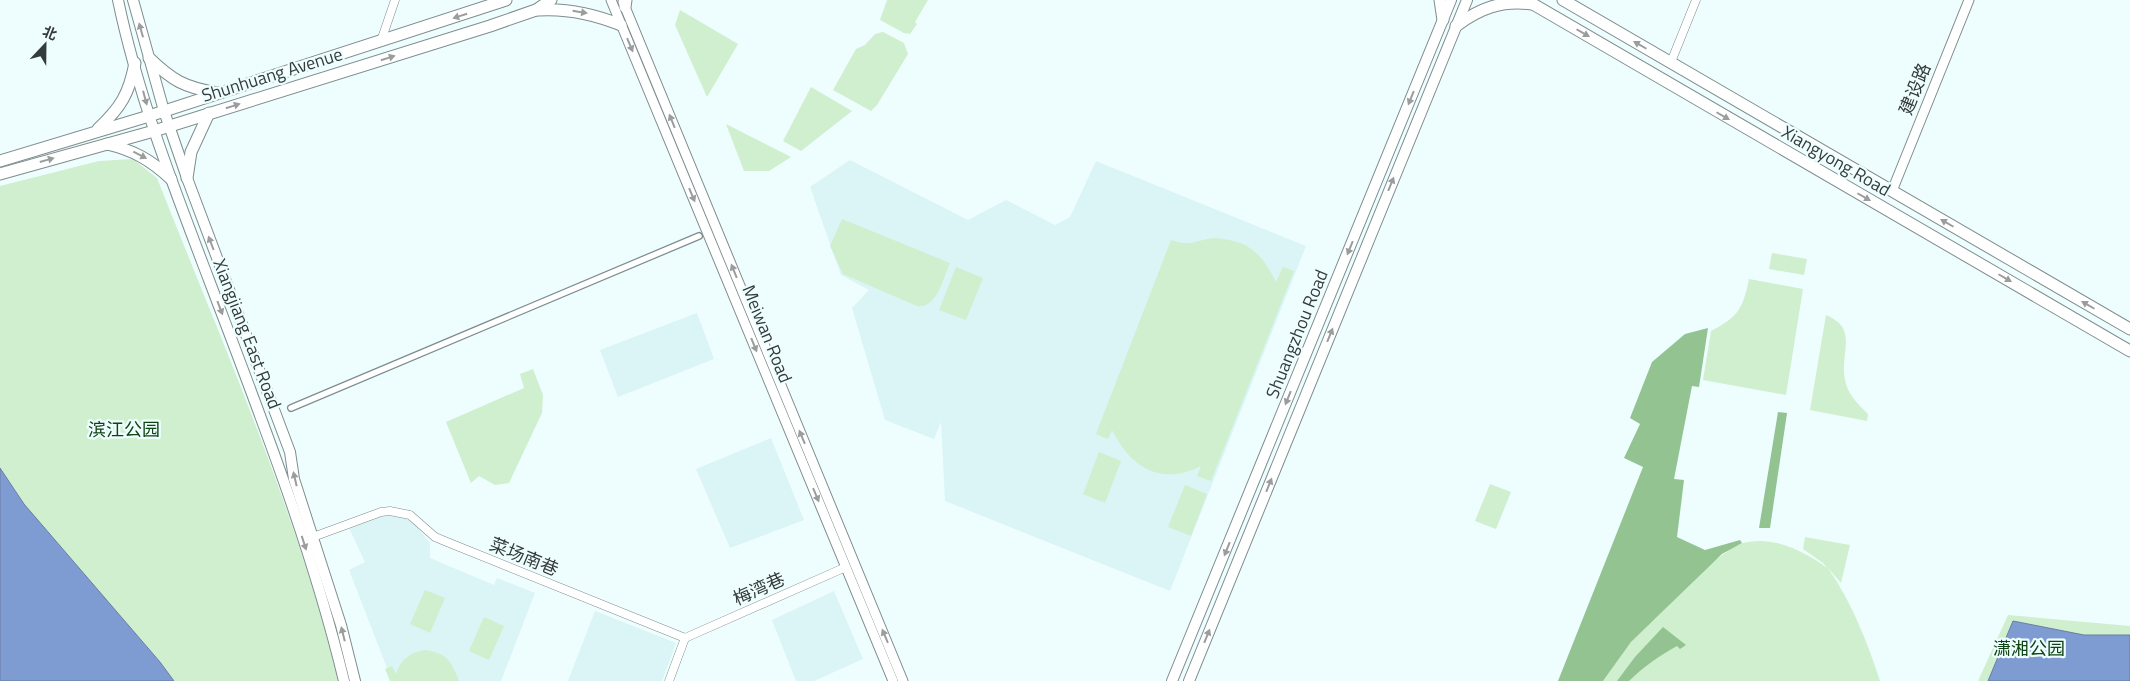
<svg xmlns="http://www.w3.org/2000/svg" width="2130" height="681" viewBox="0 0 2130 681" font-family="'Titillium Web','Noto Sans SC',sans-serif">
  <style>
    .built { fill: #dbf4f6 }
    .green { fill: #cfefce }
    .forest { fill: #92c391 }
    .water { fill: #7e9bd2; stroke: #687ea5 }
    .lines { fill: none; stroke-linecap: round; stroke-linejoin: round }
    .pedestrian-casing { stroke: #7f8d8e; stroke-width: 8 }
    .minor-casing { stroke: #7f8d8e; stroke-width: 9 }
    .tertiary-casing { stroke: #7f8d8e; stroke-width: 11 }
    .secondary-casing { stroke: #7f8d8e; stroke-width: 12 }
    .primary-casing { stroke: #7f8d8e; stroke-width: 13 }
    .pedestrian { stroke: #fff; stroke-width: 5.5 }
    .minor { stroke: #fff; stroke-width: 8 }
    .tertiary { stroke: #fff; stroke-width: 9 }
    .secondary { stroke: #fff; stroke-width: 10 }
    .primary { stroke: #fff; stroke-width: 11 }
    .oneway { fill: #9a9d9d }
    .labels { text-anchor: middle; stroke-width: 4.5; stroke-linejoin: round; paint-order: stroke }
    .street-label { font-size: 18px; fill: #353b3b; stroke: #eefeff }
    .park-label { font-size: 18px; fill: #0f4313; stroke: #eefeff }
  </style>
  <rect width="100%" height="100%" fill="#eefeff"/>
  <g class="built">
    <path d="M 850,160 L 968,220 L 1006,200 L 1055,225 L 1070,217 L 1096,161 L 1306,246 L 1170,591 L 945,501 L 941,422 L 934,439 L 885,420 L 852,308 L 869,290 L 841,275 L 810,187 Z"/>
    <path d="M 697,313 L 714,359 L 618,397 L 600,350 Z"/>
    <path d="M 771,438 L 804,520 L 730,548 L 696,469 Z"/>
    <path d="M 389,514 L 402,516 L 414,523 L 430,543 L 430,558 L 494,585 L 497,578 L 535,593 L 501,681 L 392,681 L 349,570 L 365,562 L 349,528 Z"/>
    <path d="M 834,591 L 863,659 L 814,681 L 796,681 L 772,620 Z"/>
    <path d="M 595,611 L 676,643 L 662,681 L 568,681 Z"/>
  </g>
  <g class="green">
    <path d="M 887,0 L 928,0 L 915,22 L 917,24 L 910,34 L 904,33 L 880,20 Z"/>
    <path d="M 680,10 L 738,44 L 707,97 L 675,25 Z"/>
    <path d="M 883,32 L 904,43 L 908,54 L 877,105 L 871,111 L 833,90 L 856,49 L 865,45 L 875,34 Z"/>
    <path d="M 811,87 L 852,111 L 801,151 L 783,141 Z"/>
    <path d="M 726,124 L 791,157 L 769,171 L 744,171 Z"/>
    <path d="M 133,159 L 157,178 C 222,343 296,508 338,681 L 174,681 L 160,662 L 24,504 L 0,468 L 0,186 L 99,161 Z"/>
    <path d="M 842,219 L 950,263 C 943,278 937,309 917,306 L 843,274 L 830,246 Z"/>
    <path d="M 1213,238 C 1248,240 1261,252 1276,282 L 1283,267 L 1294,271 L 1211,481 L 1197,476 L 1201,466 C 1161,486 1131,468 1112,430 L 1108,439 L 1096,434 L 1171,240 C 1191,247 1193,241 1213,238 Z"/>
    <path d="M 1772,253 L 1807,259 L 1804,275 L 1769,269 Z"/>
    <path d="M 956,267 L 983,278 L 966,320 L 939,310 Z"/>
    <path d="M 1749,279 L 1803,289 L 1786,395 L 1703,380 L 1711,331 C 1738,317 1743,309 1749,279 Z"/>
    <path d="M 1826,315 C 1859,329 1840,352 1845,379 C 1847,394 1858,404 1868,414 L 1867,421 L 1810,410 Z"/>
    <path d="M 533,369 L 543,395 L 542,413 L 509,483 L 495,485 L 479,476 L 471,483 L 446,422 L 524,388 L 520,374 Z"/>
    <path d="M 1099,452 L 1121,461 L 1105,503 L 1083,494 Z"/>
    <path d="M 1490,484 L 1511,492 L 1496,529 L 1475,521 Z"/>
    <path d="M 1185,485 L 1207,494 L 1191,536 L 1168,527 Z"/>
    <path d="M 1805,537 L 1850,545 L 1841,583 L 1828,568 C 1852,603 1867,641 1880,681 L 1603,681 C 1613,668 1622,653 1632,641 C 1653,619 1717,551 1743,543 C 1772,535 1804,551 1827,568 L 1823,563 L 1803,549 Z"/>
    <path d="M 425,590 L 445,598 L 430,633 L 410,624 Z"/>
    <path d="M 2008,615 L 2130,626 L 2130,681 L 1978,681 Z"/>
    <path d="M 484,617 L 504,626 L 489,660 L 469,651 Z"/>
    <path d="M 426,650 C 448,654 451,661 459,681 L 390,681 L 385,669 L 392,666 L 396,674 C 401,659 410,652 426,650 Z"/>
  </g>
  <g class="forest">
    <path d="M 1708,328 L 1699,387 L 1692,386 L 1674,479 L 1684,480 L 1677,537 L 1705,550 L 1740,540 L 1742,543 L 1722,554 L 1666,608 L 1631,642 L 1603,681 L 1558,681 L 1643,467 L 1624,458 L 1640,424 L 1630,418 L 1652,362 L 1685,334 Z"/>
    <path d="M 1778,412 L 1787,413 L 1770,528 L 1759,528 Z"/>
    <path d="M 1663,627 L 1686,645 L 1680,649 L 1677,646 C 1659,656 1643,667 1629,681 L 1617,681 L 1635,657 Z"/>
  </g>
  <g class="water">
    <path d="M 0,468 L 24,504 L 160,662 L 174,681 L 0,681 Z"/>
    <path d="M 2013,621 L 2084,635 L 2130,635 L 2130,681 L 1988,681 Z"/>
  </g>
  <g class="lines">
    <g class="pedestrian-casing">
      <path id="pedestrian" d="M 291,408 L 699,236"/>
    </g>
    <g class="minor-casing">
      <g id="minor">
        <path d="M 381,41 L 395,0"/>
        <path d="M 1671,62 L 1696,0"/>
        <path d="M 313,537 L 381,512 L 390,511 L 410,515 L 435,537 L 447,542 L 685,638 L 669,681"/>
        <path d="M 685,638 L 846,567"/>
      </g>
    </g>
    <g class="tertiary-casing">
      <g id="tertiary">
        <path d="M 611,0 L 893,681"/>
        <path d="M 623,2 L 903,681"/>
        <path d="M 1892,191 L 1969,0"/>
      </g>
    </g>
    <g class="secondary-casing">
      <g id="secondary">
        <path d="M 118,0 C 138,96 174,188 209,280 C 259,412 311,544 344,681"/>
        <path d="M 133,0 L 164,111 L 187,178 L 290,452 L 294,479 L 341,625 L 355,681"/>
        <path d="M 1172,681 L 1451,0"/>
        <path d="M 1189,681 L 1467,0"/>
      </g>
    </g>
    <g class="primary-casing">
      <g id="primary">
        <path d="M 1440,0 L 1443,20"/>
        <path d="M 1526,0 L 2130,351"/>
        <path d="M 1563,0 L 2130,329"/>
        <path d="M 625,7 L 626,0"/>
        <path d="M 538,10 C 568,8 594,14 621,25"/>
        <path d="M 1456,26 C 1480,8 1502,0 1532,4"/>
        <path d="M 149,58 C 173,81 184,87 217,93"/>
        <path d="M 98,129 C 121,107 129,94 135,63"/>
        <path d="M 107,144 C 133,150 151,160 171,179"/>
        <path d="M 0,161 L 149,116 L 506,0"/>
        <path d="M 0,174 L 154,131 L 490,26 L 536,10 L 551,0"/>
        <path d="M 187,178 L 191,152 L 209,113"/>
      </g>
    </g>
    <use href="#pedestrian" class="pedestrian"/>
    <use href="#minor" class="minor"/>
    <use href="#tertiary" class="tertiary"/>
    <use href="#secondary" class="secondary"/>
    <use href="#primary" class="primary"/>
  </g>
  <defs><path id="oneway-solid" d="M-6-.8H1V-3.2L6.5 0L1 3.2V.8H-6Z" transform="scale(1.25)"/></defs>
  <g class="oneway">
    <use href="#oneway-solid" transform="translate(580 12) rotate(9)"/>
    <use href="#oneway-solid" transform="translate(460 16) rotate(162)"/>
    <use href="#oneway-solid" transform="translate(141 30) rotate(-106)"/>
    <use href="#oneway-solid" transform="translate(1583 33) rotate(30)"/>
    <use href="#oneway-solid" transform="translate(630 45) rotate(67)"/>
    <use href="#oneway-solid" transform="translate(1640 45) rotate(-150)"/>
    <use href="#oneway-solid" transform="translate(388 58) rotate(-17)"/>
    <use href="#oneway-solid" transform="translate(145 98) rotate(75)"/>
    <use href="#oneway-solid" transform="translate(1411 98) rotate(112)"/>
    <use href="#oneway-solid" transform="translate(233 106) rotate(-17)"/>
    <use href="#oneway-solid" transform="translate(1723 116) rotate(30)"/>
    <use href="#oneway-solid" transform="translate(672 121) rotate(-112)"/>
    <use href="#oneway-solid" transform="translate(140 155) rotate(27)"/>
    <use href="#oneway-solid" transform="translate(47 160) rotate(-16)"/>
    <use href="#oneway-solid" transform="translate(1391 184) rotate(-68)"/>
    <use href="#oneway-solid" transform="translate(692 195) rotate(67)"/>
    <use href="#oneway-solid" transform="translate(1864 197) rotate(30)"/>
    <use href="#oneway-solid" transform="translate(1947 223) rotate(-150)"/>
    <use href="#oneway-solid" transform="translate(211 243) rotate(-111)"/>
    <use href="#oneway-solid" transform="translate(1350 248) rotate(112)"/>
    <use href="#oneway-solid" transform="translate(734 271) rotate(-112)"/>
    <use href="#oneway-solid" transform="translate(2005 278) rotate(30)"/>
    <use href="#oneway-solid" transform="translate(2088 305) rotate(-150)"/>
    <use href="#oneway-solid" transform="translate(220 308) rotate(69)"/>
    <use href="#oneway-solid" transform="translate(1330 335) rotate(-68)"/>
    <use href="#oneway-solid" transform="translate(754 345) rotate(68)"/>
    <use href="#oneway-solid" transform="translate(1288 398) rotate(112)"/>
    <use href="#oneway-solid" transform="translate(802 437) rotate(-113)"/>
    <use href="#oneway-solid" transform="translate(295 479) rotate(-103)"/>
    <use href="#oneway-solid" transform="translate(1269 485) rotate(-68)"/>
    <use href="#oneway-solid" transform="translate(816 495) rotate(67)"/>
    <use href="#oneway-solid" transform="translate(304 543) rotate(72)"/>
    <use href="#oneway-solid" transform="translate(1227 549) rotate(112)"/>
    <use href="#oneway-solid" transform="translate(343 634) rotate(-104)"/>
    <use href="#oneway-solid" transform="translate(885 636) rotate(-113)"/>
    <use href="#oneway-solid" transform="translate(1207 636) rotate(-68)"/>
  </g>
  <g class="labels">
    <g class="street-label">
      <text transform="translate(272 75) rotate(-17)" y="6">Shunhuang Avenue</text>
      <text transform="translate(1915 89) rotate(-68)" y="6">建设路</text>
      <text transform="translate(1836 161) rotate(30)" y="6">Xiangyong Road</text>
      <text transform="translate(247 334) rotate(69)" y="6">Xiangjiang East Road</text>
      <text transform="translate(767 334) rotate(68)" y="6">Meiwan Road</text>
      <text transform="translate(1297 334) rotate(-68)" y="6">Shuangzhou Road</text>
      <text transform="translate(524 557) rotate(22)" y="6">菜场南巷</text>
      <text transform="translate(759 589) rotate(-24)" y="6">梅湾巷</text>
    </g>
    <g class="park-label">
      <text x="124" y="436">滨江公园</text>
      <text x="2029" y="655">潇湘公园</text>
    </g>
  </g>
  <g transform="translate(45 45) rotate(22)" stroke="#eefeff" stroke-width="4" paint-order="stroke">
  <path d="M0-4L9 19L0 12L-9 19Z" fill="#353b3b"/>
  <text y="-8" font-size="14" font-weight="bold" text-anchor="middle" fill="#353b3b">北</text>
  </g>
</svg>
